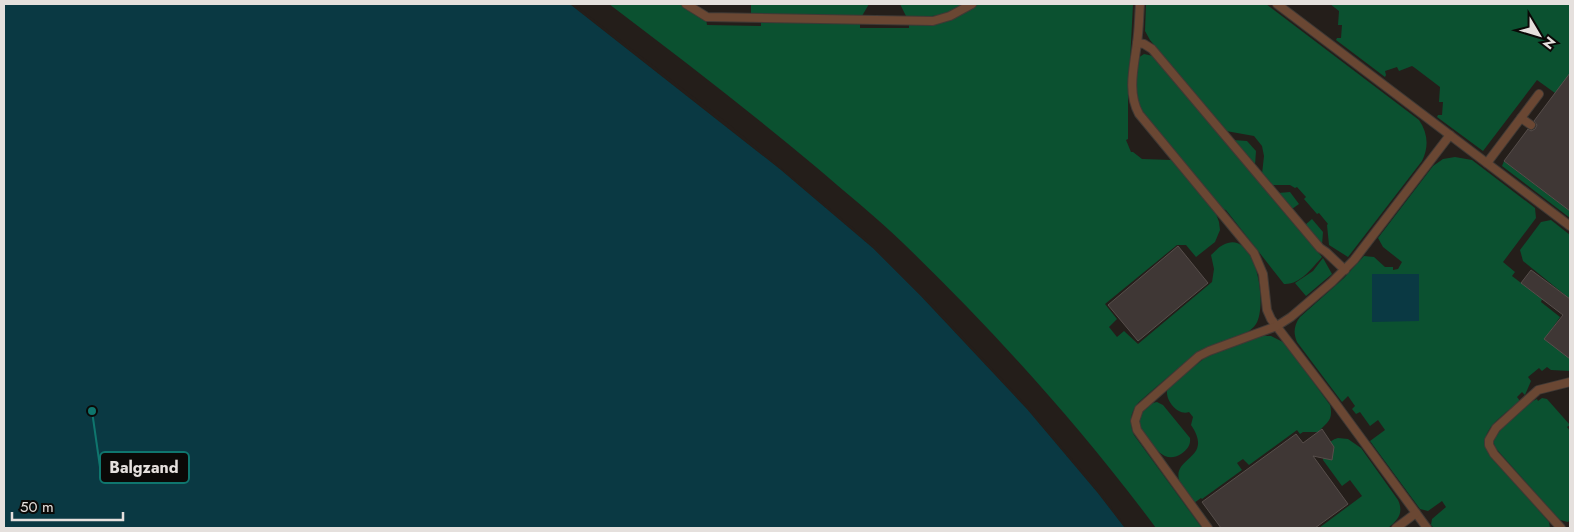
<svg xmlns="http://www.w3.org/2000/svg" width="1574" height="532" viewBox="0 0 1574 532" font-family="Jost,sans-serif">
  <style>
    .green { fill: #0b5130 }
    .water { fill: #0a3943 }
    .pier { fill: #241e1a }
    .building { fill: #3f3735; stroke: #574e4b }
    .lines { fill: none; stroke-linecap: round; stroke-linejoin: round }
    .service-casing { stroke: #3f3935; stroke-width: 10 }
    .service { stroke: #6a4733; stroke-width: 8 }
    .leader { fill: none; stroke: #0f766e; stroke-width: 2 }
    .callout-dot { fill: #0f766e; stroke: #0b0907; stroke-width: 2 }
    .callout { fill: #0b0907; stroke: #0f766e; stroke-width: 2 }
    .callout-label { font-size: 16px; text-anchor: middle; font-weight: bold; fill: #e5e0dd }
  </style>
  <rect width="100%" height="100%" fill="#241e1a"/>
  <g class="green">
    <path d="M 609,4 L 680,4 L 695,14 L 706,19 L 707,25 L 761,26 L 761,22 L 860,23 L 860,28 L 909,28 L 909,24 C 937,24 954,23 976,4 L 1133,4 L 1128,100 L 1128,139 L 1126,140 L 1131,152 L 1133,152 L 1142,159 L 1172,160 L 1215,211 L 1219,222 L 1220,230 L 1215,242 L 1196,257 L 1186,245 L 1177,245 L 1105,304 L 1117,319 L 1109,327 L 1117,337 L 1124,331 L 1138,344 L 1212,282 L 1214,269 L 1211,255 C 1215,252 1218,247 1223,245 C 1256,227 1268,305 1256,324 C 1246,339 1220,341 1205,349 C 1195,353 1188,361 1180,367 C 1166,379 1152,390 1139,402 C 1130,412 1129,423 1134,435 L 1202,528 L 1156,528 C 1080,426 994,331 903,243 C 875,216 845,192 816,167 C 749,111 679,57 609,4 Z"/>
    <path d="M 751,4 L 869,4 L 862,16 L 751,14 Z"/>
    <path d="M 900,4 L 966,4 C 944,16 931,18 906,16 Z"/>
    <path d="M 1146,4 L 1266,4 L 1419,120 C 1428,133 1429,147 1422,161 L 1348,257 L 1329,245 L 1327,225 L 1328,224 L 1319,213 L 1317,214 L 1304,199 L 1306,197 L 1297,187 L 1295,188 L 1290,185 L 1272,185 L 1262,174 L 1264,156 L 1262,146 L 1254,136 L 1226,131 L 1150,40 L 1145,31 Z"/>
    <path d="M 1330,4 L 1570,4 L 1570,86 L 1564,82 L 1555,93 L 1537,80 L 1483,151 L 1437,117 L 1438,115 L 1442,115 L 1443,102 L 1439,102 L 1440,87 L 1415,68 L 1412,66 L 1399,71 L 1397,67 L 1385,71 L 1386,75 L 1385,77 L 1336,40 L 1337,38 L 1341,38 L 1342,25 L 1338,25 L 1339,11 Z"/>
    <path d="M 1144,54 L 1153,56 L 1322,257 C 1313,267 1300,285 1284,284 L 1226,210 L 1222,209 L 1140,109 L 1137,101 L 1136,79 L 1138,58 Z"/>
    <path d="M 1233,140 L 1247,141 L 1256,151 L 1255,165 Z"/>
    <path d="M 1455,157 L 1472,160 L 1535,208 L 1536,218 L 1503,262 L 1515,272 L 1512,276 L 1542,299 L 1541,302 L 1560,317 L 1545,339 L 1566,356 L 1570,351 L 1570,371 L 1551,370 L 1547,367 L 1542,371 L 1539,368 L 1528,377 L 1531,381 L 1525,395 L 1522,392 L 1517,397 L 1520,401 C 1505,414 1473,433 1490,455 L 1549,522 L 1550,528 L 1434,528 L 1431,525 L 1432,519 L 1446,507 L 1442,501 L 1428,511 L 1420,509 L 1370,441 L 1385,430 L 1378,420 L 1370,426 L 1360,412 L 1356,414 L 1352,409 L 1355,406 L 1348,396 L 1342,402 L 1297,342 C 1293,333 1294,325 1300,317 L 1344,278 L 1364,256 L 1374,257 L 1385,267 L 1393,267 L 1393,270 L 1398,269 L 1402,262 L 1383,247 L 1378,238 L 1433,166 L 1443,159 Z"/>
    <path d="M 1504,161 L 1570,211 L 1570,218 L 1502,166 Z"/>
    <path d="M 1290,192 L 1299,204 L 1292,209 L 1278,193 Z"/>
    <path d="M 1312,219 L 1323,232 L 1322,245 L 1305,225 Z"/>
    <path d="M 1551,220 L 1570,235 L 1570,299 L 1523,261 L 1520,250 L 1541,222 Z"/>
    <path d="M 1323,258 L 1332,274 L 1306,296 L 1295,283 L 1313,271 Z"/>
    <path d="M 1259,336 L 1271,336 L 1285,343 L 1330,405 C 1334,421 1326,423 1318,432 L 1303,432 L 1300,434 L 1297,430 L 1249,465 L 1243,459 L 1237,463 L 1242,470 L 1202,499 L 1201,498 L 1194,503 C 1189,496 1181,488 1179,480 C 1173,456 1214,459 1191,425 L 1193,417 L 1189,412 C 1178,416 1166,401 1167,391 L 1171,385 L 1206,357 Z"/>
    <path d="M 1542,398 L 1547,399 L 1570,425 L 1567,427 L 1570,431 L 1570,520 L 1568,522 L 1560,520 L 1556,516 L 1499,452 C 1496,449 1493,445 1494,441 C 1495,431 1525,408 1533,401 L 1537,399 L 1538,401 Z"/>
    <path d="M 1157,402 L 1163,405 L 1190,438 C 1191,445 1187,450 1181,454 C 1167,463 1158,452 1149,441 C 1146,437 1142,433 1141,428 C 1136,417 1145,404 1157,402 Z"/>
    <path d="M 1338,438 L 1348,439 L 1361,448 L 1398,500 C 1404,513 1398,520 1388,528 L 1319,528 L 1362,496 L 1350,480 L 1342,486 L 1323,460 C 1324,449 1327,441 1338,438 Z"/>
  </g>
  <g class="water">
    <path d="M 4,4 L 570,4 L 780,169 L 873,248 L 922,297 L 1028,410 L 1098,493 L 1125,528 L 4,528 Z"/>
    <path d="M 1372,274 L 1419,274 L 1419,321 L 1372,322 Z"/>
  </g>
  <path class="pier" d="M 570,4 L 574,4 L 730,125 L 875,246 L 924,295 L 1030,409 L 1100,492 L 1127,528 L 1125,528 L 1098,493 L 1028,410 L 922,297 L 873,248 L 780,169 Z"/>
  <g class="building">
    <path d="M 1570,73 L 1570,211 L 1504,161 L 1528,129 L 1531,131 L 1535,129 L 1537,125 L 1534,121 Z"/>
    <path d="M 1178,246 L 1208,283 L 1138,341 L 1108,305 Z"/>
    <path d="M 1531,270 L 1570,299 L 1570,359 L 1544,339 L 1563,315 L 1521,283 Z"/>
    <path d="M 1322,429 L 1334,447 L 1332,460 L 1313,456 L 1348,504 L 1315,528 L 1221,528 L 1202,502 L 1296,434 L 1303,443 Z"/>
  </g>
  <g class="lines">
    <g class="service-casing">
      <g id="service">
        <path d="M 686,4 L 707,17 L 933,21 L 950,16 L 972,4"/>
        <path d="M 1140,4 C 1139,17 1139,30 1137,43 C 1134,67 1127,92 1139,114 L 1254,253 L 1263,274 L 1267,310 L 1271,319 L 1333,400 L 1427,528"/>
        <path d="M 1277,4 L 1570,226"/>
        <path d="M 1137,43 L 1144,44 L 1152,49 L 1320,248 L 1326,252 L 1345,270"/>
        <path d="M 1521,118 L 1531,125"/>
        <path d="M 1487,163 L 1539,94"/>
        <path d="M 1208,528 L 1137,430 L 1135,421 L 1139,409 L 1199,356 L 1209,351 L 1277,326 L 1291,317 L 1332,282 L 1354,260 L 1450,135"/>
        <path d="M 1396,528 L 1416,513"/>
        <path d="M 1561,528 L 1494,454 L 1489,445 L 1489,440 L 1496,428 L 1538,390 L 1570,382"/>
      </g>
    </g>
    <use href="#service" class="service"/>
  </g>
  <path class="leader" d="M92 411L100 467"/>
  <circle class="callout-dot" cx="92" cy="411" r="5"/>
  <rect class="callout" x="100" y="452" width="89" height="31" rx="5"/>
  <g class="callout-label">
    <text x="144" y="473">Balgzand</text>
  </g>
  <rect width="1574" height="532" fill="none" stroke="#e5e0dd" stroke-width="10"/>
  <g transform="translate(1539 35) rotate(128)" stroke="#0b0907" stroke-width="4" paint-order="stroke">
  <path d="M0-4L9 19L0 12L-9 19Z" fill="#e5e0dd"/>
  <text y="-8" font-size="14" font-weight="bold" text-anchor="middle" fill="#e5e0dd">N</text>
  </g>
  <path d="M12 512v8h111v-8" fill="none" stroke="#e5e0dd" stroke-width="2.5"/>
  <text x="20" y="512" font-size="15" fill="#e5e0dd" stroke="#0b0907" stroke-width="4" paint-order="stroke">50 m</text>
</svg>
